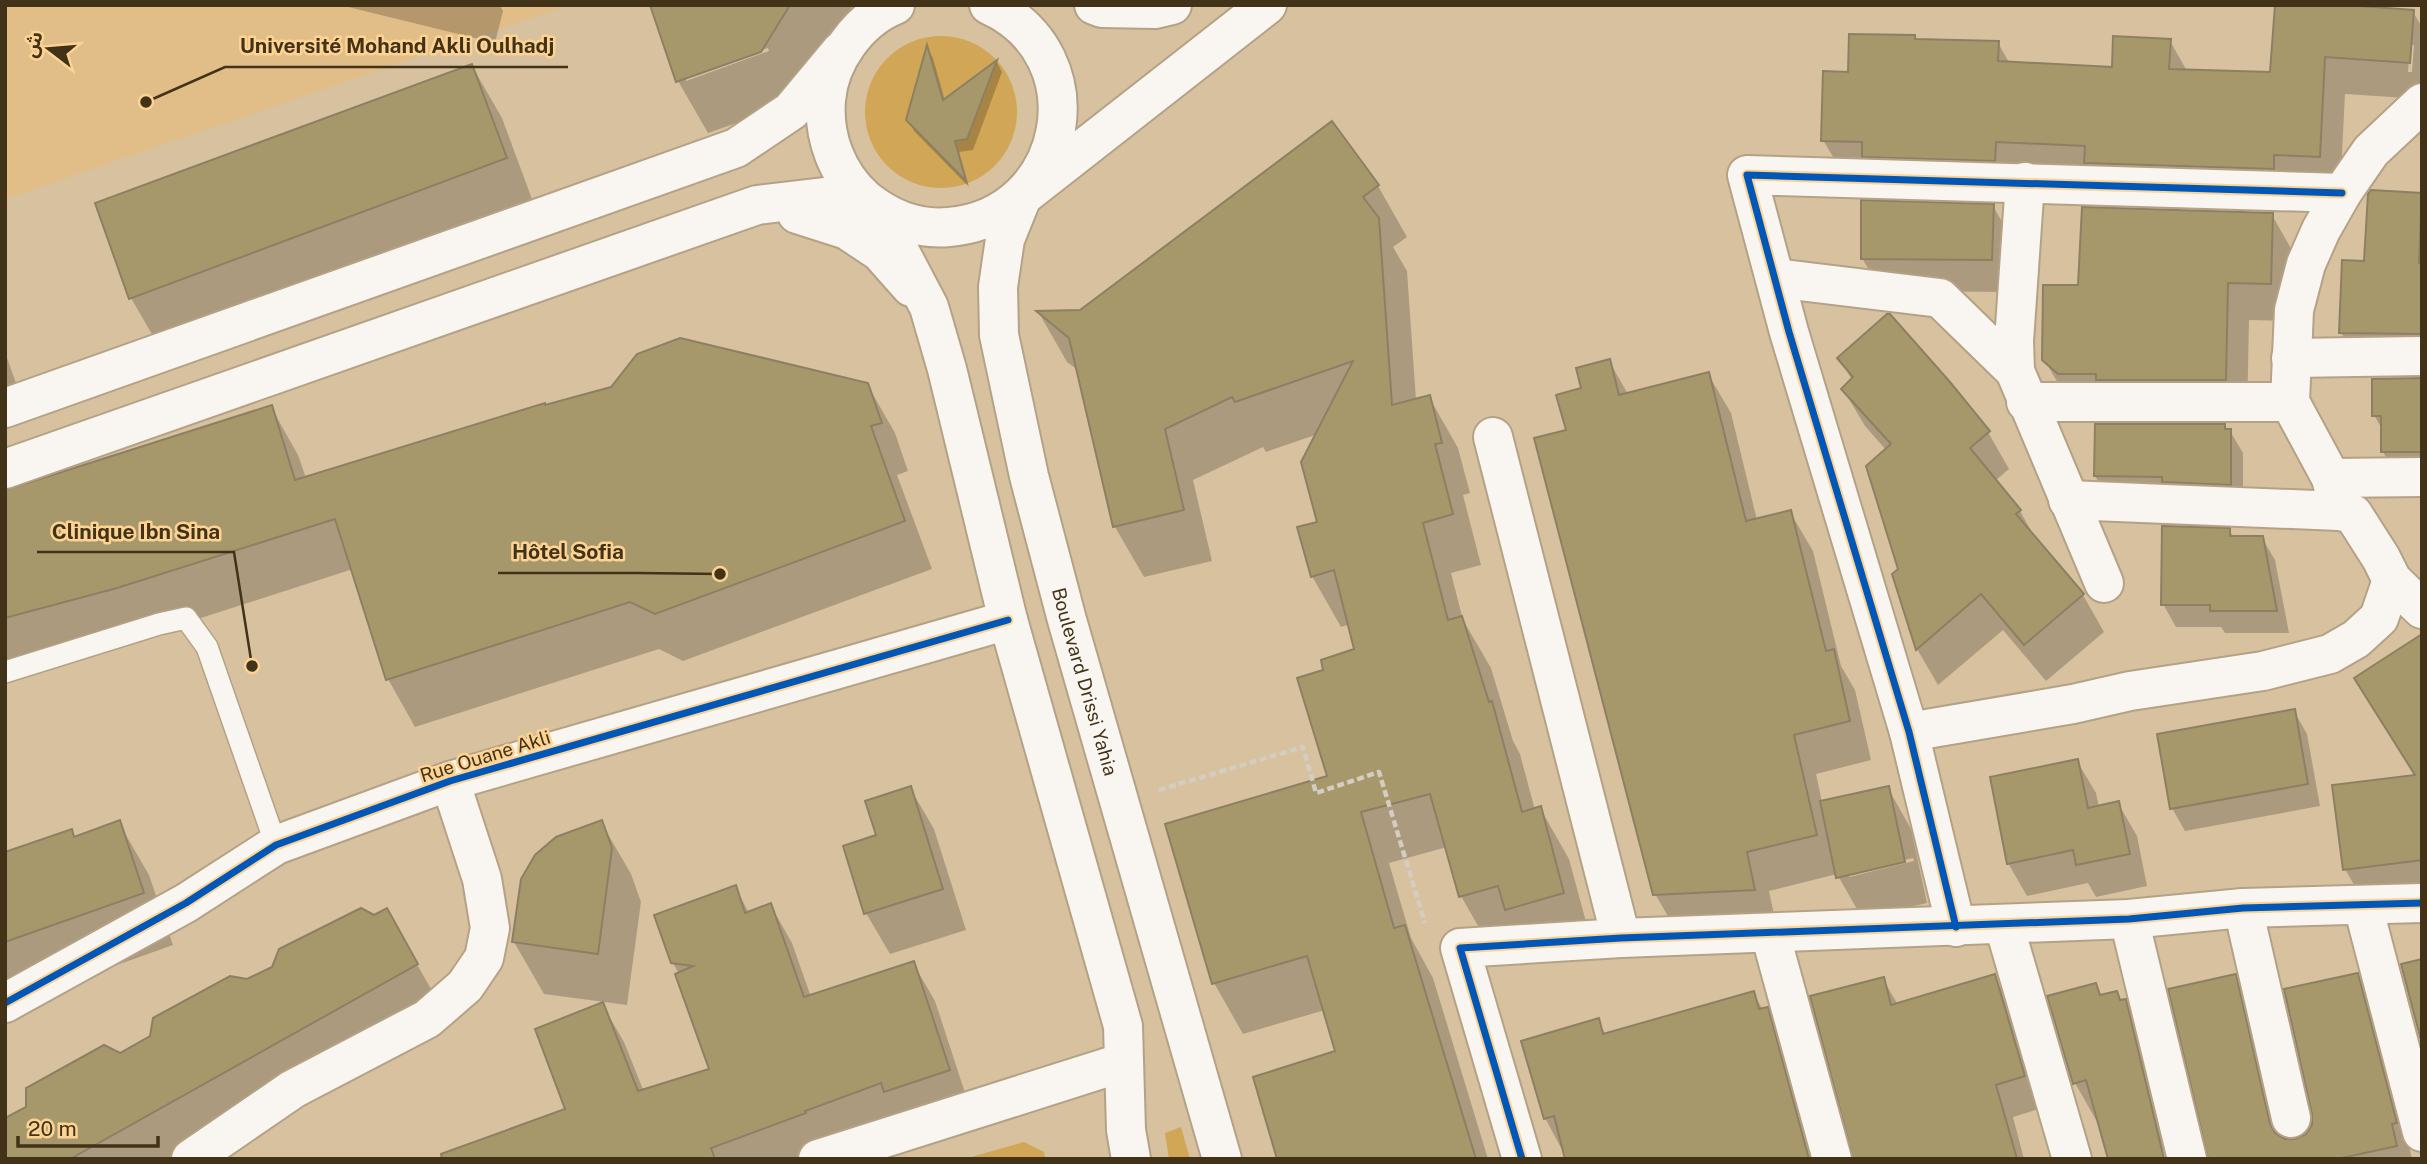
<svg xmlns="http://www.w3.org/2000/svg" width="2427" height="1164" viewBox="0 0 2427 1164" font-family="'Public Sans','Noto Sans Arabic',sans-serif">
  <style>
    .built { fill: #e1be87 }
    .green { fill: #d1a656 }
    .shadow { fill: #0003; fill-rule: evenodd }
    .building { fill: #a7986c; stroke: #8d8062; stroke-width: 2 }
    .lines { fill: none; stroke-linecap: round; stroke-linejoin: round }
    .lane-casing { stroke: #b4a286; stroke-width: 24 }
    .street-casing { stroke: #b4a286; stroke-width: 42 }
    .secondary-casing { stroke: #b4a286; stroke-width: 42 }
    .path { stroke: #d4cdc2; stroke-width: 4.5; stroke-dasharray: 7 3.5; stroke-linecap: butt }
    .lane { stroke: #f9f6f1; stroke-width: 21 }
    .street { stroke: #f9f6f1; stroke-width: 38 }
    .secondary { stroke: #f9f6f1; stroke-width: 38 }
    .cycleway-casing { stroke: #fdd394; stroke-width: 11 }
    .cycleway { stroke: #0057b8; stroke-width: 7 }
    .labels { text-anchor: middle; stroke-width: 5; stroke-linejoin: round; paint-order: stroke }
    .street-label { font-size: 19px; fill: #423218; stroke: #fdd394 }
    .leader { fill: none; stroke: #423218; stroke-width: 2.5 }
    .callout-dot { fill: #423218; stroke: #fdd394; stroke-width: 2.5 }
    .callout-label { font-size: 21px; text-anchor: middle; font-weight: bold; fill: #423218; stroke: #fdd394; stroke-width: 5; stroke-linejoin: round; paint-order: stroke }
  </style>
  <rect width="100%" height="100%" fill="#d8c19f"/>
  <path class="built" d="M 5,5 L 569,5 L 5,199 Z"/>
  <g class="green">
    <circle cx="941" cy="112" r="76"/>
    <path d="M 1181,1127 L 1190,1159 L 1169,1159 L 1165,1133 Z"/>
    <path d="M 1024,1142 L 1044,1152 L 1045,1159 L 964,1159 Z"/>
  </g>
  <g class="shadow">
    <path d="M 340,5 L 500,5 L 503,11 L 495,43 Z"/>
    <path d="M 652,5 L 853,5 L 790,104 L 708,133 L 678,81 ZM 768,48 L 769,51 L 686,81 L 686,77 Z"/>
    <path d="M 2276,5 L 2363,5 L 2362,8 L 2413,12 L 2422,27 L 2422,99 L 2345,94 L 2340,194 L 1845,177 L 1823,140 L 1850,74 L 1914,37 L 1917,41 L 1998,43 L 2010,64 L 2114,69 L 2170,41 L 2187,71 L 2272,74 ZM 2410,45 L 2414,45 L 2412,72 L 2408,72 Z"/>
    <path d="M 928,49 L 933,58 L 945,101 L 997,62 L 1002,72 L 973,150 L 959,152 L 969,187 L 914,131 L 908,119 Z"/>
    <path d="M 472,66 L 502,118 L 536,210 L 161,350 L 131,298 Z"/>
    <path d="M 1332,123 L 1378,186 L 1407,237 L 1393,247 L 1407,271 L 1416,400 L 1429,397 L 1458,448 L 1470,493 L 1463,495 L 1481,565 L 1451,573 L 1463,620 L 1491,668 L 1513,741 L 1520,754 L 1535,810 L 1540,808 L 1569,859 L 1592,944 L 1490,947 L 1461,896 L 1447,847 L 1389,863 L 1411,938 L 1433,978 L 1488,1159 L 1278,1159 L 1337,1053 L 1325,1010 L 1243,1034 L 1214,983 L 1168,825 L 1329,777 L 1326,671 L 1356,650 L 1350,624 L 1341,627 L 1312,576 L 1320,523 L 1318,434 L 1266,452 L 1263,447 L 1193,480 L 1212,561 L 1144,577 L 1115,527 L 1079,371 L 1067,362 L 1039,313 L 1080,312 Z"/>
    <path d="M 2421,195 L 2422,360 L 2357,359 L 2341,333 L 2366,263 Z"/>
    <path d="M 1993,206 L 2012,239 L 2010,292 L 1881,291 L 1862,258 Z"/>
    <path d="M 2272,215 L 2293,252 L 2292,321 L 2249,320 L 2247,417 L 2066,397 L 2044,359 L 2080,286 Z"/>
    <path d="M 5,352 L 17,386 L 5,390 Z"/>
    <path d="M 1839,358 L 1988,432 L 2009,469 L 1995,481 L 2020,511 L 2038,543 L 2083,595 L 2104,632 L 2046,681 L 2003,630 L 1938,685 L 1917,649 L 1900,570 L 1886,450 L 1865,426 L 1843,389 L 1852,380 Z"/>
    <path d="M 1609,361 L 1628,394 L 1708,374 L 1731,413 L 1757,520 L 1790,512 L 1813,551 L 1841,666 L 1855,690 L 1871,760 L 1816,774 L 1822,802 L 1888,788 L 1911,829 L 1927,903 L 1862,918 L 1837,874 L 1769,891 L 1777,929 L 1678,933 L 1655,894 L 1568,431 L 1583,389 ZM 1913,858 L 1914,861 L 1849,877 L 1849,873 Z"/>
    <path d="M 2422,380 L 2422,485 L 2402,486 L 2383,452 L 2383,431 L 2374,415 Z"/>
    <path d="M 867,384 L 895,433 L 908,471 L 897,475 L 932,569 L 683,661 L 659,649 L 415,727 L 388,679 L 353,569 L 145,636 L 5,676 L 5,491 L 271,407 L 298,455 L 306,478 Z"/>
    <path d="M 2224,426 L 2227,431 L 2230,431 L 2243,453 L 2243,507 L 2108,498 L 2095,476 Z"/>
    <path d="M 2229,530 L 2234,537 L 2262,538 L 2275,560 L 2289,633 L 2225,633 L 2221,627 L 2176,627 L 2163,604 Z"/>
    <path d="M 2422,671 L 2422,897 L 2365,904 L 2345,869 L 2416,777 L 2356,679 Z"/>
    <path d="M 2294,711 L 2307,734 L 2320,806 L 2185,831 L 2172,808 Z"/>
    <path d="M 2077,761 L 2096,793 L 2099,807 L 2118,803 L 2137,836 L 2147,886 L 2096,897 L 2088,883 L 2027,896 L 2008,863 Z"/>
    <path d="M 910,788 L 934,829 L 966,930 L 890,954 L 866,913 L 878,836 Z"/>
    <path d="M 601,822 L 631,874 L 641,902 L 627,1005 L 544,994 L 514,942 Z"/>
    <path d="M 119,823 L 149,875 L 173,945 L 5,1005 L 5,853 L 71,831 L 75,838 Z"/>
    <path d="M 735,887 L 749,913 L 771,906 L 792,943 L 811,997 L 913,963 L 935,1001 L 970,1108 L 806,1159 L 474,1159 L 567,1110 L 602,1004 L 624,1042 L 644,1092 L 711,1070 L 679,974 L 673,963 Z"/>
    <path d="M 386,910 L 447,1017 L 193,1159 L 5,1159 L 120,1054 L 247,981 Z"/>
    <path d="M 2357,975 L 2379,1013 L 2412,1159 L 2214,1159 L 2235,976 L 2256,1013 L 2286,1141 L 2296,1141 L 2308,1135 L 2313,1126 Z"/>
    <path d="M 1994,977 L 2013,1008 L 2042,1108 L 2013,1117 L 2024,1159 L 1855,1159 L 1883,979 L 1898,1005 Z"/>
    <path d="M 2095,985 L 2102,996 L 2116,993 L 2122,1002 L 2125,1001 L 2146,1038 L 2173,1148 L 2136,1159 L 2099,1119 L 2096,1120 L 2075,1083 Z"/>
    <path d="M 1753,993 L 1763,1010 L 1767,1009 L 1785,1041 L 1818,1159 L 1567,1159 L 1545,1118 L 1598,1020 L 1606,1035 Z"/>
  </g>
  <g class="building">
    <path d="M 650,5 L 790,5 L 761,52 L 676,82 Z"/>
    <path d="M 2275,5 L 2345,5 L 2414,10 L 2410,63 L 2325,57 L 2320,157 L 2274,155 L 2274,169 L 2084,163 L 2085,146 L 1996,142 L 1995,161 L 1862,157 L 1862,142 L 1821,141 L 1823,71 L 1848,72 L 1849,34 L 1915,35 L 1915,39 L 1999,41 L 1998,61 L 2112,67 L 2113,36 L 2171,39 L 2169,69 L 2270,72 Z"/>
    <path d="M 927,45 L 943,100 L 997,60 L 967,139 L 955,141 L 966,181 L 906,120 Z"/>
    <path d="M 472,64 L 507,158 L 129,299 L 95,203 Z"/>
    <path d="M 1332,121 L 1379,185 L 1363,197 L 1379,218 L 1392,405 L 1430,395 L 1442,443 L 1435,444 L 1453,514 L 1423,523 L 1448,620 L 1462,616 L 1489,702 L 1492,701 L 1522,812 L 1541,806 L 1564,893 L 1505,910 L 1498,886 L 1459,897 L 1430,794 L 1361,812 L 1394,928 L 1405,925 L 1476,1159 L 1277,1159 L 1253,1077 L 1335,1051 L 1307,956 L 1212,984 L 1165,824 L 1327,776 L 1297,678 L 1323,670 L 1321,660 L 1354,649 L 1334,570 L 1311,577 L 1297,527 L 1317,522 L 1301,462 L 1353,361 L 1235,402 L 1232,397 L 1165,429 L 1184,510 L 1113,527 L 1069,338 L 1036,311 L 1080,310 Z"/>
    <path d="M 2371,190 L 2422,193 L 2419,263 L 2422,263 L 2422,334 L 2339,333 L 2342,260 L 2364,261 L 2368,194 Z"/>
    <path d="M 1861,200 L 1994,204 L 1992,260 L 1861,259 Z"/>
    <path d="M 2082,207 L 2273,213 L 2271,284 L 2228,283 L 2226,380 L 2096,380 L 2096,374 L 2058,374 L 2042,360 L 2043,285 L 2078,285 Z"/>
    <path d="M 1887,314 L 1890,314 L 1950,382 L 1990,431 L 1970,448 L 2021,510 L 2016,514 L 2084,594 L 2024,645 L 1981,594 L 1916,650 L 1892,574 L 1898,569 L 1866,466 L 1891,444 L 1841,389 L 1853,377 L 1837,358 Z"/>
    <path d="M 680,338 L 868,383 L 882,423 L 871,426 L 905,521 L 655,614 L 630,602 L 386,680 L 335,519 L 117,588 L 5,618 L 5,490 L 272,405 L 295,480 L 545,403 L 545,405 L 611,387 L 637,354 Z"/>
    <path d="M 1610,359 L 1619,395 L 1709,372 L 1746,521 L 1791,510 L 1826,651 L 1834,649 L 1850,721 L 1794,735 L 1817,835 L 1747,852 L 1755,890 L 1653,895 L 1534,438 L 1566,430 L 1556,395 L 1581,388 L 1576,368 Z"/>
    <path d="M 2422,378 L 2422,452 L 2381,452 L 2381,416 L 2372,416 L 2372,379 Z"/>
    <path d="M 2095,424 L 2225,424 L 2225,429 L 2231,429 L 2231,485 L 2162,482 L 2162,477 L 2094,476 Z"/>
    <path d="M 2162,526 L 2230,528 L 2230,536 L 2263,536 L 2277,611 L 2210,611 L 2210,605 L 2161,605 Z"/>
    <path d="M 2422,634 L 2422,860 L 2343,870 L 2332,785 L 2415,775 L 2354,678 Z"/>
    <path d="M 2295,709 L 2308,784 L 2170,809 L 2157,734 Z"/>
    <path d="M 2078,759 L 2088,808 L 2119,801 L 2130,854 L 2076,865 L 2073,850 L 2007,864 L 1990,777 Z"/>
    <path d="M 911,786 L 943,889 L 864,914 L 843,846 L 876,835 L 865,801 Z"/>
    <path d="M 1889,786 L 1905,862 L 1836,878 L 1820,801 Z"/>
    <path d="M 120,820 L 144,893 L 5,942 L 5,852 L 72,829 L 74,837 Z"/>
    <path d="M 602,820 L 612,848 L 598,954 L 512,942 L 521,879 L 535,855 L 556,837 Z"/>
    <path d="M 736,885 L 745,913 L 771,903 L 804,997 L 914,961 L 950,1070 L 884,1092 L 881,1083 L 805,1111 L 806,1113 L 711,1148 L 715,1159 L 442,1159 L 441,1154 L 565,1109 L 535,1029 L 603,1002 L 638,1091 L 709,1069 L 675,974 L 693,966 L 671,963 L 654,915 Z"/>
    <path d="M 361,908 L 374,915 L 387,908 L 418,964 L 70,1159 L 5,1159 L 5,1118 L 26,1107 L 26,1088 L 104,1045 L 120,1053 L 150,1036 L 153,1018 L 230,976 L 247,979 L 272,967 L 279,949 Z"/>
    <path d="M 2422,959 L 2422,1044 L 2401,964 Z"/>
    <path d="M 2358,973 L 2397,1123 L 2392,1124 L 2397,1146 L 2337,1159 L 2208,1159 L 2168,989 L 2236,974 L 2270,1124 L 2275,1133 L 2285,1139 L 2295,1139 L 2306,1134 L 2312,1125 L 2312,1114 L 2284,989 Z"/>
    <path d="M 1995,974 L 2025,1076 L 1996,1085 L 2017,1159 L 1853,1159 L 1810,996 L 1884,977 L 1891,1005 Z"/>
    <path d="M 2096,983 L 2100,995 L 2117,991 L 2120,1000 L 2126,999 L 2164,1159 L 2108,1159 L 2086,1080 L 2073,1084 L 2047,996 Z"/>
    <path d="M 1754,991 L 1759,1009 L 1768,1007 L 1809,1159 L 1565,1159 L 1554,1116 L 1544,1119 L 1521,1041 L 1599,1018 L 1603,1034 Z"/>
  </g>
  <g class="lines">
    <g class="lane-casing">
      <path id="lane" d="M 5,672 L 159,624 L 186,618 L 207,647 L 276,845"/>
    </g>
    <g class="street-casing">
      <g id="street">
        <path d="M 1094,5 L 1102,8 L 1155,9 L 1172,5"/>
        <path d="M 2422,103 L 2371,151 L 2342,193 L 2321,230 L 2306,264 L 2294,310 L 2290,402 L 2331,478 L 2339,511 L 2353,514 L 2381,558 L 2392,580 L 2422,609"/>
        <path d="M 2025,182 L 2014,341 L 2015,371 L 2104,583"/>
        <path d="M 1023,196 L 1267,5"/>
        <path d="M 797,214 L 847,230 L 880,252 L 911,287"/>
        <path d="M 1775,278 L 1940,298 L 2015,371"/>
        <path d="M 2291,358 L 2422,356"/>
        <path d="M 2026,402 L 2290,402"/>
        <path d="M 5,408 L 736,148 L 791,111 L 841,51"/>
        <path d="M 1493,437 L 1621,938"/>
        <path d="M 5,469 L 757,205 L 824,197 L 878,210"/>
        <path d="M 2331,478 L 2422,477"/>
        <path d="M 2068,500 L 2339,511"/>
        <path d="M 1909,732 L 2073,704 L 2130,691 L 2263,671 L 2330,654 L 2356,639 L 2379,618 L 2392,580"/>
        <path d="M 2363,906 L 2422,1132"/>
        <path d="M 2243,908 L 2291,1118"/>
        <path d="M 2129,919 L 2187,1159"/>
        <path d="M 2004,925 L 2072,1159"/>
        <path d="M 1956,927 L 1909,732 L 1789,332 L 1747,175 L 2342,193"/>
        <path d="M 1770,933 L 1832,1159"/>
        <path d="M 5,1003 L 186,903 L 276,845 L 450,781 L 1008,620"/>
        <path d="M 191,1159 L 293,1089 L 427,1019 L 465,986 L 484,958 L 490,928 L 482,879 L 450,781"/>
        <path d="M 818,1159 L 1124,1062"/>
        <path d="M 1522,1159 L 1460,948 L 1621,938 L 2129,919 L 2243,908 L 2422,903"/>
      </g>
    </g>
    <g class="secondary-casing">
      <g id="secondary">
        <path d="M 895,5 C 858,20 829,61 826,100 C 823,137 837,175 866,200 C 890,219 919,230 949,227 C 1069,217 1100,55 989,5"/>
        <path id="s1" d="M 1022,197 L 1005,239 L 998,287 L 999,335 L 1029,476 L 1067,620 L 1222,1159"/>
        <path d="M 878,210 L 929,307 L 947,369 L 1008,620 L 1123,1026 L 1126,1130 L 1131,1159"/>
      </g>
    </g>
    <path class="path" d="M 1159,790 L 1303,747 L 1316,793 L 1379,772 L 1425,923"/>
    <use href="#lane" class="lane"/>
    <use href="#street" class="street"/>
    <use href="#secondary" class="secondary"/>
    <g class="cycleway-casing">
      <g id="cycleway">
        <path d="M 1956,927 L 1909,732 L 1789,332 L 1747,175 L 2342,193"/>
        <path d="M 5,1003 L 186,903 L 276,845 L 450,781 L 1008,620"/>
        <path d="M 1522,1159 L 1460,948 L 1621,938 L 2129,919 L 2243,908 L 2422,903"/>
      </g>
    </g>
    <use href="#cycleway" class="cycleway"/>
  </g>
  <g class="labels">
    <g class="street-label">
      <text dy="7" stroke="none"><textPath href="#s1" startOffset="499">Boulevard Drissi Yahia</textPath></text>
      <text transform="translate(485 756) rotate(-17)" y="7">Rue Ouane Akli</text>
    </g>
  </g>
  <path class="leader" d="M146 102L225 67H568M252 666L234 552H37M720 574L638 573H498"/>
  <g class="callout-dot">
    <circle cx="146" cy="102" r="7"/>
    <circle cx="252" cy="666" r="7"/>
    <circle cx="720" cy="574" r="7"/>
  </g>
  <g class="callout-label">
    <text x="397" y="53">Université Mohand Akli Oulhadj</text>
    <text x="136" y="539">Clinique Ibn Sina</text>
    <text x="568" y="559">Hôtel Sofia</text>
  </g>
  <rect width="2427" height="1164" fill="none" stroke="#423218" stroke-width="14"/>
  <g transform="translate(49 49) rotate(286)" stroke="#fdd394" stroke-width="5" paint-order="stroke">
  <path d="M0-5L12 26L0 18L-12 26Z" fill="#423218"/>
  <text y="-10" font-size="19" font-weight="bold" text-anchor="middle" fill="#423218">ش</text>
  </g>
  <path d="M18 1136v10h140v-10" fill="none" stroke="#423218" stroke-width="3.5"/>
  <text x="28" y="1136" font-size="21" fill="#423218" stroke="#fdd394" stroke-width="5" paint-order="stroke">20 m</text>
</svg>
